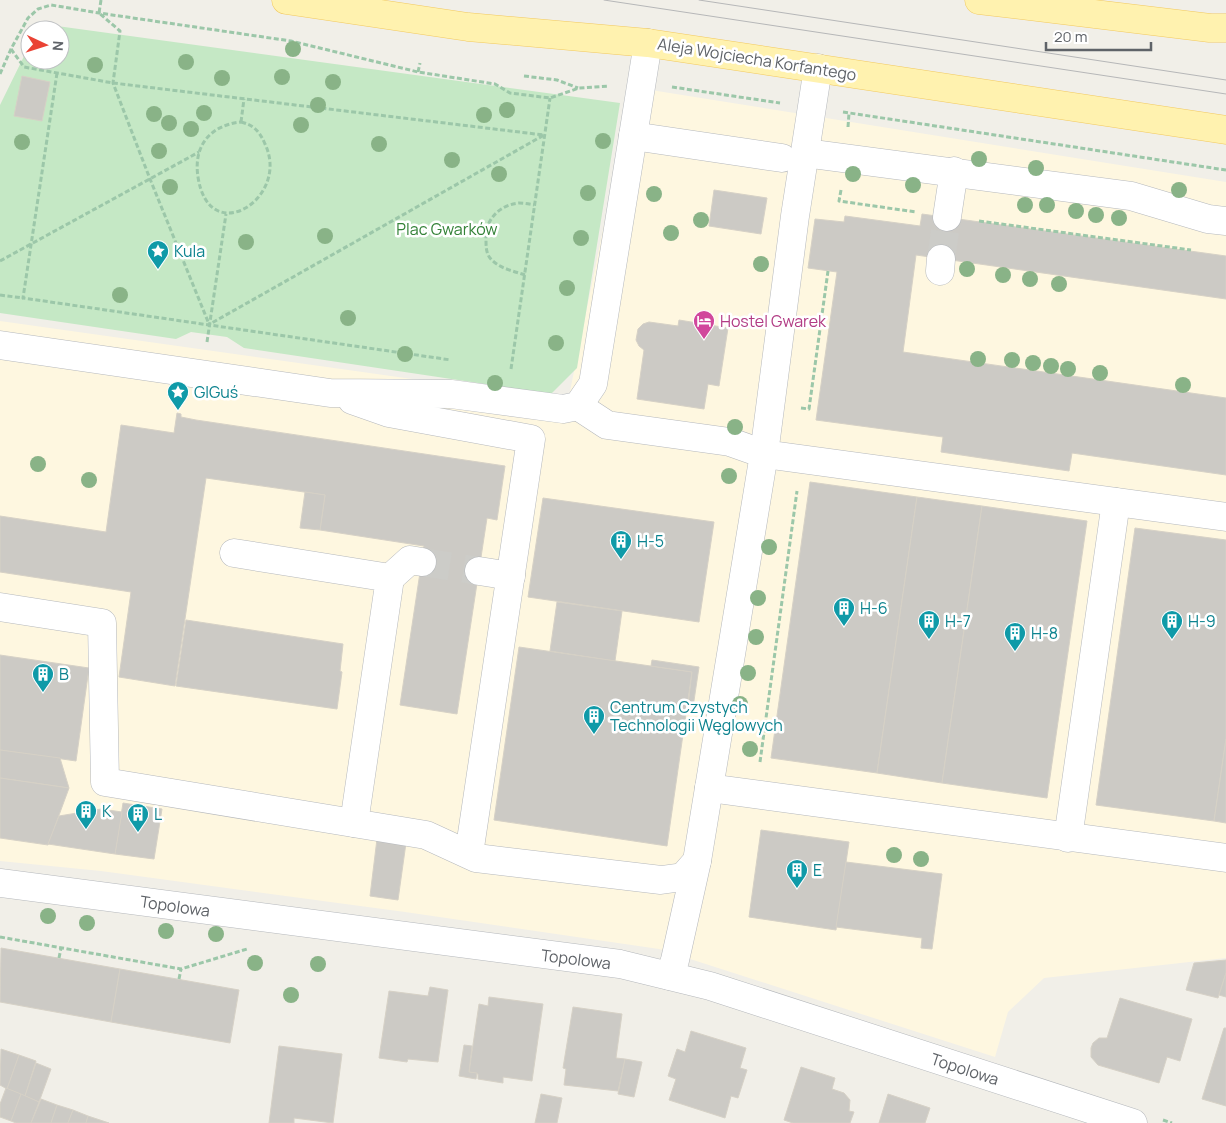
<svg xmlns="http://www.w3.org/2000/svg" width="1226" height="1123" viewBox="0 0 1226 1123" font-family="Manrope,sans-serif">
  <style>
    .commercial { fill: #fef7e0 }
    .green { fill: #c5e8c5 }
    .building { fill: #cccac5; stroke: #d6d1c6 }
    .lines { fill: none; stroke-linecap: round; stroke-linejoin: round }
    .minor-tunnel { stroke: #ccccc8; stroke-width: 28; stroke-dasharray: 28 14; stroke-linecap: butt }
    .minor-casing { stroke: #b5b8bc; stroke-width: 29 }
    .major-casing { stroke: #f2c960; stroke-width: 29 }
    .path { stroke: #9cc7a9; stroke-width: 3; stroke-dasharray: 5 2.5; stroke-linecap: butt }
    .minor { stroke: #fff; stroke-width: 28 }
    .major { stroke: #fff2af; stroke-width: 28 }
    .tram { stroke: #b6b7b8; stroke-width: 1 }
    .tree { fill: #89b387 }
    .labels { text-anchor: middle; stroke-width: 5; stroke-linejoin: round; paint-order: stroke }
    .street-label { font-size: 16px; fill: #5f6368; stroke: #fff }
    .park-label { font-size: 16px; fill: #348238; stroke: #fff }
    .culture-label { font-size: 16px; fill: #0d838f; stroke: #fff; text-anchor: start }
    .hotel-label { font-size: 16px; fill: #b23c85; stroke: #fff; text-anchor: start }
  </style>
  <rect width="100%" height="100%" fill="#f1efe8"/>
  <path class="commercial" d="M 632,87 L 1226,182 L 1226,958 L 1044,978 L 1008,1012 L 995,1057 L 659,949 L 405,912 L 101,871 L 0,861 L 0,321 L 568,401 Z"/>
  <path class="green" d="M 46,26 L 57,26 L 620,103 L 577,368 L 551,394 L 244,348 L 227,337 L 191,332 L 176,339 L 0,313 L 0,105 L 30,44 L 30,60 L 60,60 L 60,30 L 40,30 Z"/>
  <g class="building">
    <path d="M 22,76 L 50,82 L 42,121 L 14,116 Z"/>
    <path d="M 714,190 L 767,198 L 761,234 L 709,226 Z"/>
    <path d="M 922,214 L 1226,256 L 1226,299 L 916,255 L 903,352 L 1226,398 L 1226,475 L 1072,453 L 1069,471 L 941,452 L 943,437 L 816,420 L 837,272 L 808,268 L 815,219 L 844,222 L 845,216 L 920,226 Z"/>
    <path d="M 679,320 L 728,328 L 719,386 L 708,384 L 704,409 L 637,399 L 644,350 L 639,346 L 636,340 L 638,329 L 643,324 L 649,322 L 678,326 Z"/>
    <path d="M 177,413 L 181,414 L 181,417 L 196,420 L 505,466 L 497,520 L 487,518 L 457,714 L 400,705 L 424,546 L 320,530 L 325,495 L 206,478 L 175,686 L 119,677 L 131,592 L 0,572 L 0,516 L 106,532 L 121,425 L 174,433 Z"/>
    <path d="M 810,482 L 917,497 L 877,773 L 771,758 Z"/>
    <path d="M 305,492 L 325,495 L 320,530 L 300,528 Z"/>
    <path d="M 917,497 L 982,506 L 942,783 L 877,773 Z"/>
    <path d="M 543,498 L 714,522 L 699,622 L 528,597 Z"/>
    <path d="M 982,506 L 1087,521 L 1047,798 L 942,783 Z"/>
    <path d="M 1135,528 L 1226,540 L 1226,739 L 1214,821 L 1096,805 Z"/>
    <path d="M 557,602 L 622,611 L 615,661 L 550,651 Z"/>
    <path d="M 186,620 L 343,644 L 340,671 L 342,672 L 337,709 L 176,686 Z"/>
    <path d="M 519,647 L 692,672 L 667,846 L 494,820 Z"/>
    <path d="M 0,655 L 89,668 L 76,761 L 0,750 Z"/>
    <path d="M 652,660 L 699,667 L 692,714 L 687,714 L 692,672 L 651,666 Z"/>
    <path d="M 1226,739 L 1226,823 L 1214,821 Z"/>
    <path d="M 0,750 L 60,758 L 69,788 L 0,778 Z"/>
    <path d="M 0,778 L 69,788 L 48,845 L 0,838 Z"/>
    <path d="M 123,803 L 162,809 L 154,859 L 115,854 Z"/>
    <path d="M 101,809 L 122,812 L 115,854 L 48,844 L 59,816 Z"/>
    <path d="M 761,830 L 849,842 L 836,930 L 749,917 Z"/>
    <path d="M 377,839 L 406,843 L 398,900 L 370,896 Z"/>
    <path d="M 846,862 L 942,874 L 932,949 L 921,948 L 922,938 L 836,927 Z"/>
    <path d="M 1,948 L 120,969 L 111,1022 L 0,1002 Z"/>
    <path d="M 1226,960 L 1226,973 L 1218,998 L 1186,990 L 1194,963 Z"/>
    <path d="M 120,969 L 239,990 L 230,1043 L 111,1022 Z"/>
    <path d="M 1226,973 L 1226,997 L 1219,995 Z"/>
    <path d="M 430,987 L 448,990 L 438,1062 L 408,1059 L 407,1062 L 379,1058 L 389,991 L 428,996 Z"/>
    <path d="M 489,997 L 543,1004 L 532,1081 L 503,1077 L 503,1083 L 478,1079 L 478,1074 L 469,1072 L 479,1004 L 488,1006 Z"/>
    <path d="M 1120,998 L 1192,1019 L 1180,1061 L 1167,1057 L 1159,1083 L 1098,1065 L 1091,1057 L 1091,1048 L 1093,1043 L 1099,1038 L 1107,1038 Z"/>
    <path d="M 573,1007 L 622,1014 L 616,1058 L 625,1059 L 618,1091 L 564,1085 L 566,1069 L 563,1068 Z"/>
    <path d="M 1224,1028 L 1226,1028 L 1226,1106 L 1202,1099 Z"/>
    <path d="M 691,1031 L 746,1048 L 740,1068 L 747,1070 L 738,1098 L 731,1096 L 725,1118 L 669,1100 L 676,1079 L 668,1076 L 677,1049 L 685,1052 Z"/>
    <path d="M 464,1045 L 472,1046 L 469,1072 L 477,1073 L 476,1079 L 459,1076 Z"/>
    <path d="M 279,1046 L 342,1054 L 333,1123 L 294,1118 L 294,1123 L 269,1123 Z"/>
    <path d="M 1,1049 L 19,1055 L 7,1089 L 0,1085 Z"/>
    <path d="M 19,1055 L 36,1061 L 25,1096 L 7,1089 Z"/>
    <path d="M 625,1059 L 642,1062 L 634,1097 L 618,1094 Z"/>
    <path d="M 36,1063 L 51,1069 L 39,1102 L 25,1096 Z"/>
    <path d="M 801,1067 L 835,1078 L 832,1089 L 844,1093 L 850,1100 L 849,1111 L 854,1112 L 850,1123 L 793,1123 L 784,1120 Z"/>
    <path d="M 6,1088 L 21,1094 L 11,1121 L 0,1117 L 0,1104 Z"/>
    <path d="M 21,1094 L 39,1102 L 31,1123 L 16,1123 L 11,1121 Z"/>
    <path d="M 541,1094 L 562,1098 L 557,1123 L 535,1123 Z"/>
    <path d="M 888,1094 L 930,1108 L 925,1123 L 879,1123 Z"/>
    <path d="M 41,1099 L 57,1105 L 51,1123 L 31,1123 Z"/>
    <path d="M 57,1105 L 73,1110 L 68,1123 L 51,1123 Z"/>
    <path d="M 73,1110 L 88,1116 L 86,1123 L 68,1123 Z"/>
    <path d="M 88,1116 L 109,1123 L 86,1123 Z"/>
  </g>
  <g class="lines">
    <g class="minor-tunnel">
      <path d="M 941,259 L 947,217"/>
      <path d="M 422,562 L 479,571"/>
    </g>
    <g class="minor-casing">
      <g id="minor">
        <path d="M 818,68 L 795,216 L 764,454 L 1226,517"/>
        <path d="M 633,136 L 782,158"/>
        <path d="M 805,153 L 1131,196 L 1208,219 L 1226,221"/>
        <path d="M 947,217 L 954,171"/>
        <path d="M 940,271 L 941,259"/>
        <path d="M 0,345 L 330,393 L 451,394 L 563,409 L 578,406 L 593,384 L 648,43"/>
        <path d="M 352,400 L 389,413 L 531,439 L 469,854"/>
        <path d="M 234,553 L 390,578 L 354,823"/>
        <path d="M 479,571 L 511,576"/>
        <path d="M 390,578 L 410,560 L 422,562"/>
        <path d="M 0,607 L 102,623 L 105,782 L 426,835 L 476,858 L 661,880 L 683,877 L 697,861 L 764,454 L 730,442 L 607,425 L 578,406"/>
        <path d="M 709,788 L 1226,858"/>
        <path d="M 1068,838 L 1116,502"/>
        <path d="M 0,883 L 620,964 L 710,986 L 1133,1123"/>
        <path d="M 670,976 L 675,960 L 697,861"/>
      </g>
    </g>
    <g class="major-casing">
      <g id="major">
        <path d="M 286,0 L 468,27 L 648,43 L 1226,130"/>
        <path d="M 979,0 L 1210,28 L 1226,28"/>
      </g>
    </g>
    <g class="path">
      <path d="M 101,0 L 99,13 L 120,31 L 113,83 L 150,179 L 209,324"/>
      <path d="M 11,49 L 24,67 L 113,83 L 544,135 L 210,324"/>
      <path d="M 418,72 L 420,63"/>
      <path d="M 57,73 L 23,298 L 451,360"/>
      <path d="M 0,74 L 11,49 L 28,18 L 38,9 L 51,5 L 99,13 L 291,41 L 418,72 L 495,84 L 510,93 L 550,98 L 579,88 L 609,86"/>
      <path d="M 524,76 L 557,80 L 578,88"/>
      <path d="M 672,87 L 780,103"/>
      <path d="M 843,112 L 1226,170"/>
      <path d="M 241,122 C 254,125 260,132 265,144 C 291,198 209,250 198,177 C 193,145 211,125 241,122 Z"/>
      <path d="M 241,122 L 244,99"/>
      <path d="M 848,127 L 849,113"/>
      <path d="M 841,190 L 839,201 L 916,212"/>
      <path d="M 979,221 L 1191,250"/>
      <path d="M 0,261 L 199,152"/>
      <path d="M 525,275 C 513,271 498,268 490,258 C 486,253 486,246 486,239 C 485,220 499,205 519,203 C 524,203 529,204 534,205"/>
      <path d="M 0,295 L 23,298"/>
      <path d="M 207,342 L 226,214"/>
      <path d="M 511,369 L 550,98"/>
      <path d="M 801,408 L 809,409 L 828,271"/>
      <path d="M 760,762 L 797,491"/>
      <path d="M 0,937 L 181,969 L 247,949"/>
      <path d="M 59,958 L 61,948"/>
      <path d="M 179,979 L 181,969"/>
      <path d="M 1163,1120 L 1172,1123"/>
    </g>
    <use href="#minor" class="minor"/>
    <use href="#major" class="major"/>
    <g class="tram">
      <path d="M 604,0 L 1226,94"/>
      <path d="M 699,0 L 1226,80"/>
    </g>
  </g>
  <g class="tree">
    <circle cx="293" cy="49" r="8"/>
    <circle cx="186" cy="62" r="8"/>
    <circle cx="95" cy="65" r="8"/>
    <circle cx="282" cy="77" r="8"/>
    <circle cx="222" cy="78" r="8"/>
    <circle cx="333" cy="82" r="8"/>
    <circle cx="318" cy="105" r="8"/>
    <circle cx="507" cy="110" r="8"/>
    <circle cx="204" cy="113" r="8"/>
    <circle cx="154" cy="114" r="8"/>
    <circle cx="484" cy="115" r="8"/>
    <circle cx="169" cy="123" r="8"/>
    <circle cx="301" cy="125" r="8"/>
    <circle cx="191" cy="129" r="8"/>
    <circle cx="603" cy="141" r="8"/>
    <circle cx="22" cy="142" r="8"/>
    <circle cx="379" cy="144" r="8"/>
    <circle cx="159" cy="151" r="8"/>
    <circle cx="979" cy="159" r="8"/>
    <circle cx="452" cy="160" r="8"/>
    <circle cx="1036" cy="168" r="8"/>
    <circle cx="499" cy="174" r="8"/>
    <circle cx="853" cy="174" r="8"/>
    <circle cx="913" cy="185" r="8"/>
    <circle cx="170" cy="187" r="8"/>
    <circle cx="1179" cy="190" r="8"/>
    <circle cx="588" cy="193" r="8"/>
    <circle cx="654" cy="194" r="8"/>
    <circle cx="1025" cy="205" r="8"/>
    <circle cx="1047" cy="205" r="8"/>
    <circle cx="1076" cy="211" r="8"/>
    <circle cx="1096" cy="215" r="8"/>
    <circle cx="1119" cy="218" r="8"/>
    <circle cx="701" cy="220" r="8"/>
    <circle cx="671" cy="233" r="8"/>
    <circle cx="325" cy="236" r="8"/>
    <circle cx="581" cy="238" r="8"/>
    <circle cx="246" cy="242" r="8"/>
    <circle cx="761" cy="264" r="8"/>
    <circle cx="967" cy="269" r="8"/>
    <circle cx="1003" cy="275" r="8"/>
    <circle cx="1030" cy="279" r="8"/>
    <circle cx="1059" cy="284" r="8"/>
    <circle cx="567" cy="288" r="8"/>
    <circle cx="120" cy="295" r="8"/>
    <circle cx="348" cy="318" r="8"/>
    <circle cx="556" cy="343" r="8"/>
    <circle cx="405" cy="354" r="8"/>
    <circle cx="978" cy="359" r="8"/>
    <circle cx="1012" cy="360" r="8"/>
    <circle cx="1033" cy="363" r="8"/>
    <circle cx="1051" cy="366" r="8"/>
    <circle cx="1068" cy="369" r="8"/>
    <circle cx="1100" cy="373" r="8"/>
    <circle cx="495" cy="383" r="8"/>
    <circle cx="1183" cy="385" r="8"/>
    <circle cx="735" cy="427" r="8"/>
    <circle cx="38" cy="464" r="8"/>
    <circle cx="729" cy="476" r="8"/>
    <circle cx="89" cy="480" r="8"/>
    <circle cx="769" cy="547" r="8"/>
    <circle cx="758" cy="598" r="8"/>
    <circle cx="756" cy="637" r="8"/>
    <circle cx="748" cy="673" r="8"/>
    <circle cx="740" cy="704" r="8"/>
    <circle cx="750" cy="749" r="8"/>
    <circle cx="894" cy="855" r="8"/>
    <circle cx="921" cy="859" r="8"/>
    <circle cx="48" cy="916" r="8"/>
    <circle cx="87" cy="923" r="8"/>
    <circle cx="166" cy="931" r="8"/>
    <circle cx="216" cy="934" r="8"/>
    <circle cx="255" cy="963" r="8"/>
    <circle cx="318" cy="964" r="8"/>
    <circle cx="291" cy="995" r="8"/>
  </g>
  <defs>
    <g id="sight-pin" transform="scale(1.125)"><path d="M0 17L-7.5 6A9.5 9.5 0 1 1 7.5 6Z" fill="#0f9aa8" stroke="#fff"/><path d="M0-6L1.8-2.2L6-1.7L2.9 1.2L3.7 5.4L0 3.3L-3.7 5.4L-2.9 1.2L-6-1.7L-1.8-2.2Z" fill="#fff"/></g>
    <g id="hotel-pin" transform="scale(1.125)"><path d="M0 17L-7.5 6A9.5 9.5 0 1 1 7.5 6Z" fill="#d1479c" stroke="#fff"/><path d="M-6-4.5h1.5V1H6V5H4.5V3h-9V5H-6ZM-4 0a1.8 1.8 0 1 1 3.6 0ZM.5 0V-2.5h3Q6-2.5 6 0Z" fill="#fff"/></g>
    <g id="building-pin" transform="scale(1.125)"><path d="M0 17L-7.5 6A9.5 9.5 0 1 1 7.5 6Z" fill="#0f9aa8" stroke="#fff"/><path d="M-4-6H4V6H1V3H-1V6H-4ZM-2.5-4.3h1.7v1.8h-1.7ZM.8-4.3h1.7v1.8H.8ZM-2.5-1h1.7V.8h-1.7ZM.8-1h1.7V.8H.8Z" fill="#fff"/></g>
  </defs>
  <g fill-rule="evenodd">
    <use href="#sight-pin" x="158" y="251"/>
    <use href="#hotel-pin" x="704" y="321"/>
    <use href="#sight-pin" x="178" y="392"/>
    <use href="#building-pin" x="621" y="541"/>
    <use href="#building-pin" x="844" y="608"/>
    <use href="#building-pin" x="929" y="621"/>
    <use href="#building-pin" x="1172" y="621"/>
    <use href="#building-pin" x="1015" y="633"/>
    <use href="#building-pin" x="43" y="674"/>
    <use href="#building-pin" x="594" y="716"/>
    <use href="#building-pin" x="86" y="811"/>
    <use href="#building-pin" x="138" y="814"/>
    <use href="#building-pin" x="797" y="870"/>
  </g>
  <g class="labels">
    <g class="street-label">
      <text transform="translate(757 59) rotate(9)" y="6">Aleja Wojciecha Korfantego</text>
      <text transform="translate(175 906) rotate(8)" y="6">Topolowa</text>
      <text transform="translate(576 959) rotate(7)" y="6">Topolowa</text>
      <text transform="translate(965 1069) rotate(18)" y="6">Topolowa</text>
    </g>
    <g class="park-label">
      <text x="447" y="235">Plac Gwarków</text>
    </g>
    <g class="culture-label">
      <text x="174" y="257">Kula</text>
      <text x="194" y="398">GIGuś</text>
      <text x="637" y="547">H-5</text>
      <text x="860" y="614">H-6</text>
      <text x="945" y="627">H-7</text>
      <text x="1188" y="627">H-9</text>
      <text x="1031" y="639">H-8</text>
      <text x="59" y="680">B</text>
      <text x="610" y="713">Centrum Czystych<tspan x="610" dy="18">Technologii Węglowych</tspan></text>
      <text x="102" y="817">K</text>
      <text x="154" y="820">L</text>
      <text x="813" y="876">E</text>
    </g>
    <g class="hotel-label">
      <text x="720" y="327">Hostel Gwarek</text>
    </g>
  </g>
  <g transform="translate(45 45) rotate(94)"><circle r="24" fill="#ffffff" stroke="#bfc1c3"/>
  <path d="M0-4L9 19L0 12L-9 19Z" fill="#ea4335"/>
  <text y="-8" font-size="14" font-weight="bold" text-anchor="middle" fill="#5f6368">N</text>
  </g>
  <path d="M1046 42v8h105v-8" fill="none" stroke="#5f6368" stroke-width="2.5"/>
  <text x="1054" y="42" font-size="15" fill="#5f6368" stroke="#ffffff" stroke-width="4" paint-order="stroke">20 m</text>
</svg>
